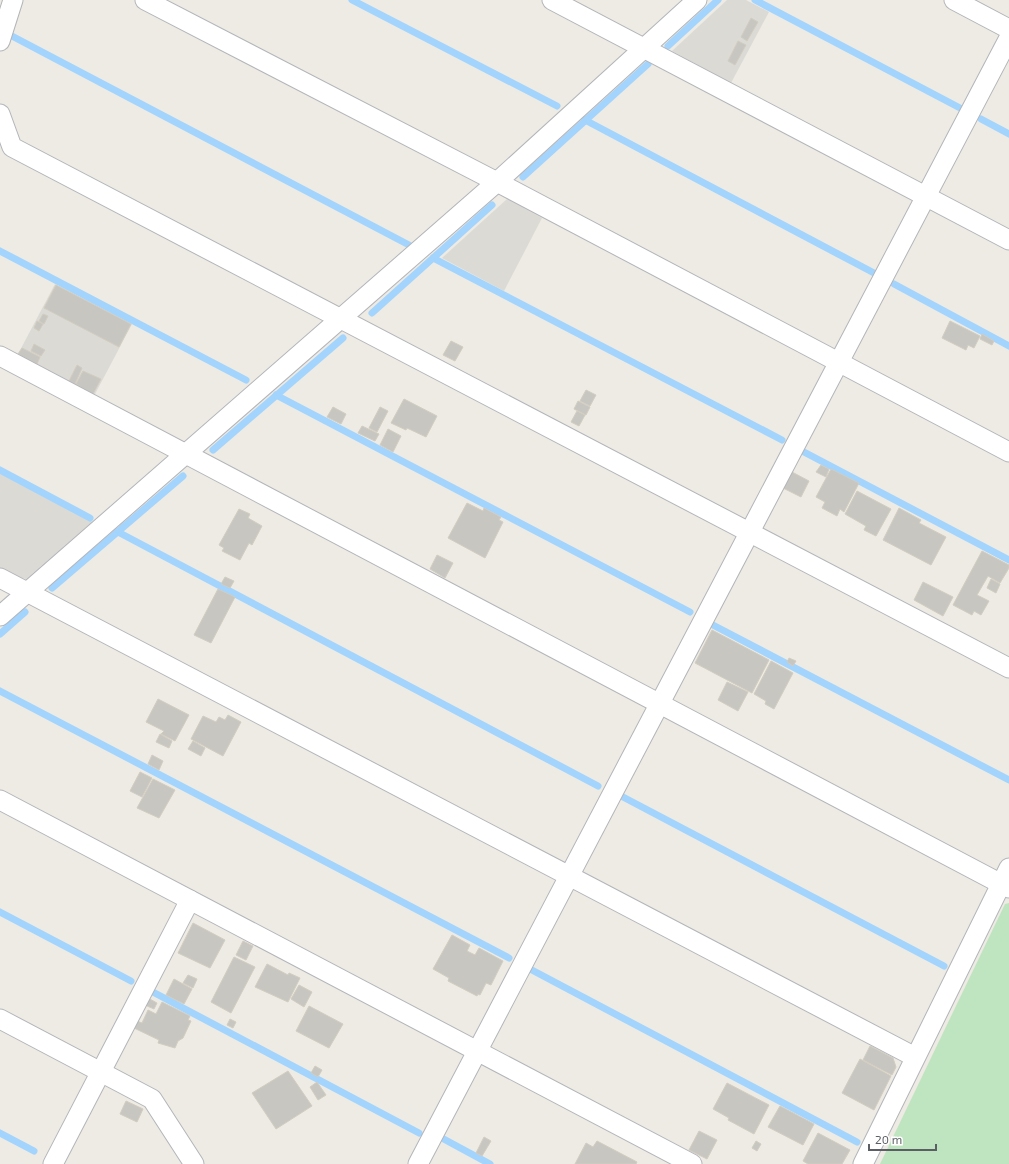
<svg xmlns="http://www.w3.org/2000/svg" width="1009" height="1164" viewBox="0 0 1009 1164" font-family="'Exo 2',sans-serif">
  <style>
    .industrial { fill: #dcdad5 }
    .green { fill: #bfe5c0 }
    .lines { fill: none; stroke-linecap: round; stroke-linejoin: round }
    .stream { stroke: #a3d4fd; stroke-width: 7 }
    .building { fill: #c8c6c0; stroke: #d2cdc1 }
    .street-casing { stroke: #b3b5ba; stroke-width: 21 }
    .street { stroke: #fff; stroke-width: 19 }
  </style>
  <rect width="100%" height="100%" fill="#edebe3"/>
  <g class="industrial">
    <path d="M 727,0 L 746,0 L 769,12 L 731,83 L 672,51 Z"/>
    <path d="M 507,199 L 542,218 L 504,291 L 442,258 Z"/>
    <path d="M 55,284 L 132,324 L 94,396 L 17,356 Z"/>
    <path d="M 0,473 L 92,522 L 26,579 L 14,576 L 0,569 Z"/>
  </g>
  <path class="green" d="M 1009,903 L 1009,1164 L 880,1164 L 1005,904 Z"/>
  <g class="lines">
    <g class="stream">
      <path d="M 352,0 L 557,106"/>
      <path d="M 755,0 L 960,108"/>
      <path d="M 10,35 L 409,245"/>
      <path d="M 668,46 L 718,0"/>
      <path d="M 981,119 L 1009,134"/>
      <path d="M 585,120 L 874,273"/>
      <path d="M 523,177 L 648,64"/>
      <path d="M 0,251 L 246,380"/>
      <path d="M 433,258 L 782,440"/>
      <path d="M 894,284 L 1009,346"/>
      <path d="M 372,313 L 492,205"/>
      <path d="M 276,395 L 690,612"/>
      <path d="M 213,450 L 343,338"/>
      <path d="M 804,452 L 1009,560"/>
      <path d="M 0,470 L 90,518"/>
      <path d="M 118,532 L 598,786"/>
      <path d="M 52,588 L 183,476"/>
      <path d="M 711,624 L 1009,780"/>
      <path d="M 0,634 L 25,612"/>
      <path d="M 0,691 L 509,958"/>
      <path d="M 623,797 L 944,966"/>
      <path d="M 0,912 L 131,981"/>
      <path d="M 530,969 L 857,1142"/>
      <path d="M 151,991 L 419,1133"/>
      <path d="M 0,1133 L 34,1151"/>
      <path d="M 440,1137 L 490,1164"/>
    </g>
  </g>
  <g class="building">
    <path d="M 751,18 L 758,22 L 747,41 L 741,37 Z"/>
    <path d="M 738,41 L 746,45 L 735,65 L 728,61 Z"/>
    <path d="M 56,285 L 131,324 L 119,347 L 44,308 Z"/>
    <path d="M 43,314 L 48,316 L 44,324 L 39,321 Z"/>
    <path d="M 37,321 L 43,324 L 39,331 L 34,328 Z"/>
    <path d="M 950,321 L 980,336 L 974,348 L 968,345 L 966,350 L 942,338 Z"/>
    <path d="M 982,334 L 994,341 L 992,345 L 980,339 Z"/>
    <path d="M 451,341 L 463,347 L 455,361 L 443,355 Z"/>
    <path d="M 34,344 L 45,350 L 41,356 L 31,351 Z"/>
    <path d="M 22,348 L 40,357 L 37,364 L 18,354 Z"/>
    <path d="M 77,365 L 82,368 L 75,384 L 69,381 Z"/>
    <path d="M 83,371 L 101,379 L 93,394 L 76,384 Z"/>
    <path d="M 586,390 L 596,395 L 590,406 L 580,401 Z"/>
    <path d="M 404,399 L 437,416 L 426,437 L 407,428 L 406,430 L 391,423 Z"/>
    <path d="M 578,401 L 590,407 L 586,415 L 574,409 Z"/>
    <path d="M 333,407 L 346,414 L 341,424 L 327,417 Z"/>
    <path d="M 380,407 L 388,411 L 377,432 L 369,428 Z"/>
    <path d="M 577,411 L 585,415 L 579,426 L 571,422 Z"/>
    <path d="M 362,426 L 379,434 L 375,441 L 358,433 Z"/>
    <path d="M 388,429 L 401,436 L 393,452 L 380,445 Z"/>
    <path d="M 821,465 L 829,469 L 826,477 L 816,472 Z"/>
    <path d="M 831,469 L 859,483 L 844,512 L 840,509 L 837,516 L 822,508 L 825,502 L 816,497 Z"/>
    <path d="M 792,472 L 809,481 L 801,497 L 783,488 Z"/>
    <path d="M 857,491 L 891,509 L 876,536 L 864,530 L 866,526 L 845,514 Z"/>
    <path d="M 467,503 L 483,511 L 484,508 L 501,517 L 499,520 L 503,522 L 485,558 L 448,538 Z"/>
    <path d="M 899,508 L 921,520 L 919,523 L 946,537 L 931,565 L 883,540 Z"/>
    <path d="M 239,509 L 250,514 L 248,518 L 262,526 L 252,545 L 249,543 L 240,560 L 222,551 L 224,548 L 219,545 Z"/>
    <path d="M 982,551 L 1009,565 L 1009,568 L 1000,583 L 988,576 L 977,595 L 989,601 L 981,615 L 974,611 L 972,615 L 953,605 Z"/>
    <path d="M 437,555 L 453,563 L 445,578 L 430,569 Z"/>
    <path d="M 225,577 L 234,581 L 230,588 L 221,584 Z"/>
    <path d="M 991,579 L 1000,584 L 996,593 L 987,588 Z"/>
    <path d="M 923,582 L 953,597 L 943,616 L 914,600 Z"/>
    <path d="M 218,589 L 235,597 L 211,643 L 194,635 Z"/>
    <path d="M 712,630 L 769,660 L 752,693 L 695,663 Z"/>
    <path d="M 789,658 L 796,661 L 793,666 L 787,662 Z"/>
    <path d="M 771,661 L 793,673 L 774,709 L 765,704 L 766,701 L 754,694 Z"/>
    <path d="M 727,682 L 748,692 L 738,711 L 718,700 Z"/>
    <path d="M 158,699 L 189,715 L 175,741 L 161,734 L 164,731 L 146,722 Z"/>
    <path d="M 228,715 L 241,722 L 223,756 L 191,739 L 203,716 L 216,722 L 219,717 L 225,720 Z"/>
    <path d="M 160,734 L 172,741 L 169,748 L 156,742 Z"/>
    <path d="M 193,741 L 205,748 L 201,756 L 188,749 Z"/>
    <path d="M 152,755 L 163,761 L 159,770 L 148,764 Z"/>
    <path d="M 140,772 L 152,778 L 142,797 L 130,791 Z"/>
    <path d="M 153,779 L 175,790 L 159,818 L 137,808 Z"/>
    <path d="M 193,923 L 225,940 L 210,968 L 178,953 Z"/>
    <path d="M 452,935 L 470,945 L 467,951 L 475,955 L 479,948 L 503,961 L 491,985 L 486,983 L 480,995 L 478,994 L 477,996 L 448,981 L 449,978 L 433,969 Z"/>
    <path d="M 243,941 L 253,946 L 246,960 L 236,955 Z"/>
    <path d="M 234,957 L 255,967 L 231,1013 L 211,1002 Z"/>
    <path d="M 267,964 L 288,975 L 289,973 L 300,978 L 288,1002 L 255,987 Z"/>
    <path d="M 188,975 L 197,979 L 193,988 L 183,983 Z"/>
    <path d="M 174,979 L 192,989 L 184,1004 L 166,995 Z"/>
    <path d="M 299,985 L 312,992 L 304,1007 L 291,999 Z"/>
    <path d="M 148,998 L 157,1003 L 154,1009 L 145,1005 Z"/>
    <path d="M 162,1002 L 190,1016 L 188,1020 L 191,1021 L 183,1038 L 178,1041 L 175,1048 L 158,1043 L 159,1040 L 134,1028 L 137,1021 L 142,1023 L 148,1010 L 156,1014 Z"/>
    <path d="M 309,1006 L 343,1024 L 329,1048 L 296,1031 Z"/>
    <path d="M 230,1019 L 236,1022 L 233,1028 L 227,1025 Z"/>
    <path d="M 870,1046 L 893,1058 L 896,1067 L 892,1075 L 863,1060 Z"/>
    <path d="M 860,1059 L 891,1076 L 874,1110 L 842,1093 Z"/>
    <path d="M 315,1066 L 322,1070 L 318,1077 L 311,1073 Z"/>
    <path d="M 288,1071 L 312,1106 L 276,1129 L 252,1093 Z"/>
    <path d="M 317,1082 L 326,1095 L 318,1100 L 310,1087 Z"/>
    <path d="M 727,1083 L 769,1105 L 754,1134 L 728,1120 L 729,1118 L 713,1109 Z"/>
    <path d="M 126,1101 L 143,1109 L 137,1122 L 120,1114 Z"/>
    <path d="M 780,1106 L 814,1124 L 803,1145 L 768,1127 Z"/>
    <path d="M 699,1131 L 717,1140 L 707,1159 L 689,1150 Z"/>
    <path d="M 818,1133 L 850,1150 L 842,1164 L 808,1164 L 803,1161 Z"/>
    <path d="M 484,1137 L 491,1141 L 482,1156 L 476,1153 Z"/>
    <path d="M 597,1141 L 637,1162 L 636,1164 L 575,1164 L 586,1143 L 593,1147 Z"/>
    <path d="M 756,1141 L 761,1144 L 757,1151 L 752,1148 Z"/>
  </g>
  <g class="lines">
    <g class="street-casing">
      <g id="street">
        <path d="M 145,0 L 497,182 L 1009,452"/>
        <path d="M 552,0 L 1009,240"/>
        <path d="M 954,0 L 1009,29"/>
        <path d="M 0,41 L 13,0"/>
        <path d="M 0,114 L 12,147 L 1009,668"/>
        <path d="M 0,356 L 1009,888"/>
        <path d="M 0,578 L 915,1057"/>
        <path d="M 0,616 L 497,182 L 697,0"/>
        <path d="M 0,800 L 692,1164"/>
        <path d="M 0,1019 L 152,1099 L 194,1164"/>
        <path d="M 53,1164 L 190,900"/>
        <path d="M 418,1164 L 1009,38"/>
        <path d="M 863,1164 L 1009,868"/>
      </g>
    </g>
    <use href="#street" class="street"/>
  </g>
  <path d="M869 1144v6h67v-6" fill="none" stroke="#5b5e63" stroke-width="2"/>
  <text x="875" y="1144" font-size="12" fill="#5b5e63" stroke="#ffffff" stroke-width="3" paint-order="stroke">20 m</text>
</svg>
